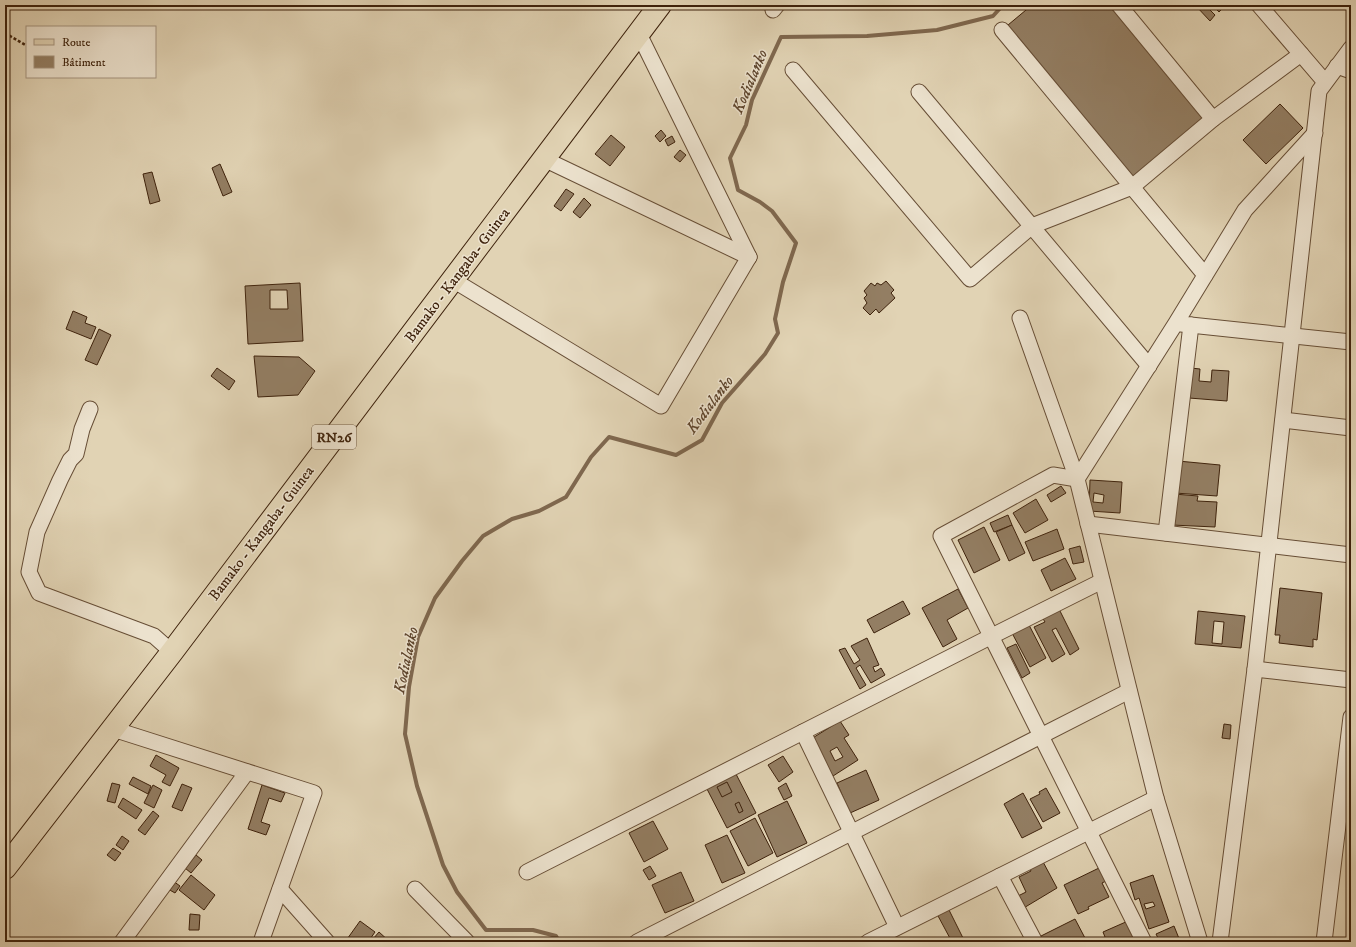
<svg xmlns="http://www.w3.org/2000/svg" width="1356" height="947" viewBox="0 0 1356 947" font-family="'IM FELL DW Pica',serif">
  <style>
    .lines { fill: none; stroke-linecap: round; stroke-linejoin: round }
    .stream { stroke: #7f684f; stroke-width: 4 }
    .building { fill: #937e63; stroke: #3e220c; fill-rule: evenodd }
    .street-casing { stroke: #674e36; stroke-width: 17 }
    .primary-casing { stroke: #3e220c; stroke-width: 24 }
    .path { stroke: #3e220c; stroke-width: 2.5; stroke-dasharray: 3 2; stroke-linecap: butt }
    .street { stroke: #ece2ce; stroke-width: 15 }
    .primary { stroke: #e1d3b4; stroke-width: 22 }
    .labels { text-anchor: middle; stroke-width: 3; stroke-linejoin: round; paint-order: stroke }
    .shield { fill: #ece2ce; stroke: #725c46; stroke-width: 1 }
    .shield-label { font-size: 14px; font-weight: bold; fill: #3e220c }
    .street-label { font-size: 15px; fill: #3e220c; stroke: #ece2ce }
    .water-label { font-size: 16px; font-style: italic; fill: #5e452d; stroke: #ece2ce }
  </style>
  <rect width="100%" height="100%" fill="#e1d3b4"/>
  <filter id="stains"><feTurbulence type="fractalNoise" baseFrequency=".005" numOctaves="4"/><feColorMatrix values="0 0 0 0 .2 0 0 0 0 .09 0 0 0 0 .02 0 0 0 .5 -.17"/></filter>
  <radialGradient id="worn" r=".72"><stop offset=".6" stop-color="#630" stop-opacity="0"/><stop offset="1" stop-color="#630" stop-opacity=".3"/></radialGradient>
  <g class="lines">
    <path class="stream" d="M 559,942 L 556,936 L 533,930 L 486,930 L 457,892 L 443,865 L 417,786 L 405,734 L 409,687 L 418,637 L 435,598 L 462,561 L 483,536 L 512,519 L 539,511 L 566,497 L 591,457 L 609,437 L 676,455 L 702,440 L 722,403 L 765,354 L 778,333 L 775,319 L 783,282 L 796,243 L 772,211 L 760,202 L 738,190 L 730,158 L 746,125 L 752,100 L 781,37 L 867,36 L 937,30 L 993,16 L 1003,5"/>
  </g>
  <g class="building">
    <path d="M 1032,5 L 1119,5 L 1213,119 L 1132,187 L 1002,30 Z"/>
    <path d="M 1197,5 L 1226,5 L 1219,12 L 1214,7 L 1210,10 L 1215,15 L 1210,21 L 1196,6 Z"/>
    <path d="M 1280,104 L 1303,128 L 1266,164 L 1243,140 Z"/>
    <path d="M 661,130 L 666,136 L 660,142 L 655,136 Z"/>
    <path d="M 611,135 L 625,147 L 610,166 L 595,154 Z"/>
    <path d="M 672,136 L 675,142 L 668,146 L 665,140 Z"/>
    <path d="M 680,150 L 686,155 L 680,162 L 674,157 Z"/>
    <path d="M 220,164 L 232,192 L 223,196 L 212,168 Z"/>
    <path d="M 152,172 L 160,201 L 150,204 L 143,174 Z"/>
    <path d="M 566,189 L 574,194 L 561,211 L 554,206 Z"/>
    <path d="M 584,198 L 591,205 L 580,218 L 573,212 Z"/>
    <path d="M 886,281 L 894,290 L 891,293 L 895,298 L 879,313 L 876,309 L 870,315 L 863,308 L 867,303 L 864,298 L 867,295 L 864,291 L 871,283 L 875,286 L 877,283 L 881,285 Z"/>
    <path d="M 300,283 L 303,341 L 248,344 L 245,286 ZM 270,290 L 287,290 L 288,309 L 270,309 Z"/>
    <path d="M 73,311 L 87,317 L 85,323 L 96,327 L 91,339 L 66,329 Z"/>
    <path d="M 99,329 L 111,335 L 97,365 L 85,360 Z"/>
    <path d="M 254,356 L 299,357 L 315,371 L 298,395 L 258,397 Z"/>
    <path d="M 217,368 L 235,381 L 229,390 L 211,376 Z"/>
    <path d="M 1191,368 L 1200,369 L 1199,381 L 1211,382 L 1212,370 L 1229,371 L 1227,401 L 1189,398 Z"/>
    <path d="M 1178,461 L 1220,465 L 1217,496 L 1175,493 Z"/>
    <path d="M 1090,480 L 1122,482 L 1120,513 L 1089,511 ZM 1094,493 L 1104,495 L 1103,503 L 1093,502 Z"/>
    <path d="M 1061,486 L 1066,493 L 1051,502 L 1047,495 Z"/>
    <path d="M 1174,494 L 1198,496 L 1197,501 L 1217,502 L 1215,527 L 1172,525 Z"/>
    <path d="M 1036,499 L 1048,520 L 1025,533 L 1013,513 Z"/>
    <path d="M 1008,515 L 1012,525 L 994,532 L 990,523 Z"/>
    <path d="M 1012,525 L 1025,553 L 1009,561 L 996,532 Z"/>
    <path d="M 984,527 L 1000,560 L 974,573 L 958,540 Z"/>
    <path d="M 1057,529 L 1064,549 L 1033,561 L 1025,542 Z"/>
    <path d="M 1080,546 L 1084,562 L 1073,564 L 1069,549 Z"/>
    <path d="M 1065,558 L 1076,579 L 1051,591 L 1041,570 Z"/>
    <path d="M 1280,588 L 1322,593 L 1317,640 L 1313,639 L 1313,647 L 1279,643 L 1280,635 L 1275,635 Z"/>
    <path d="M 958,589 L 968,608 L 947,620 L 957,639 L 943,647 L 922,608 Z"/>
    <path d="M 903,601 L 910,614 L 874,633 L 867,620 Z"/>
    <path d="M 1059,609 L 1079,649 L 1070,655 L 1056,628 L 1052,630 L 1065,654 L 1052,662 L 1034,627 L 1045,622 L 1042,617 Z"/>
    <path d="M 1198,611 L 1245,616 L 1241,648 L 1195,644 ZM 1214,621 L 1224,622 L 1222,644 L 1212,643 Z"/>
    <path d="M 1029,625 L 1046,658 L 1030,667 L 1012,633 Z"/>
    <path d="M 867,638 L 879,665 L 873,667 L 875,672 L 881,668 L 885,675 L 871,683 L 860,665 L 856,668 L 866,685 L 860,689 L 839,650 L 845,648 L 854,664 L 860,660 L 851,646 Z"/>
    <path d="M 1016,644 L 1030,673 L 1022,678 L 1007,648 Z"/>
    <path d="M 840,721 L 849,735 L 844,738 L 858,760 L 833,776 L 811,739 ZM 837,747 L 843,757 L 835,761 L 830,751 Z"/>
    <path d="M 1224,724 L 1231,725 L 1230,739 L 1222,738 Z"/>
    <path d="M 156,755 L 179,768 L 170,786 L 162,782 L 166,775 L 150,766 Z"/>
    <path d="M 783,756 L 793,772 L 779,782 L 768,765 Z"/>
    <path d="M 866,770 L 879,800 L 850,813 L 837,783 Z"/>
    <path d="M 736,774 L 756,813 L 727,828 L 707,789 Z"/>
    <path d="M 133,777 L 151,786 L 148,794 L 129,784 Z"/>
    <path d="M 727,782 L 732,792 L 722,797 L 717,787 Z"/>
    <path d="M 112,783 L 120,785 L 115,803 L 107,801 Z"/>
    <path d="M 786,783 L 792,796 L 784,800 L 778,788 Z"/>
    <path d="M 182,784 L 192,788 L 182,811 L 172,807 Z"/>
    <path d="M 153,785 L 162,790 L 154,808 L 144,803 Z"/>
    <path d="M 262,785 L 285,793 L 281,802 L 269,798 L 261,822 L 270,825 L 266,835 L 248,829 Z"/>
    <path d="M 1046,788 L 1060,813 L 1043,822 L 1030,799 L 1040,794 L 1039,792 Z"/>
    <path d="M 1023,793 L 1042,828 L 1022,838 L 1004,804 Z"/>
    <path d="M 123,798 L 142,810 L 136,819 L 118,807 Z"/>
    <path d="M 787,801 L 807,843 L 777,857 L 758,815 Z"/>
    <path d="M 739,802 L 743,811 L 739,813 L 735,804 Z"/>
    <path d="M 153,811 L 159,816 L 145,835 L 138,830 Z"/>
    <path d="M 755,818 L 773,853 L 748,866 L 730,831 Z"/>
    <path d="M 653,821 L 668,849 L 644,862 L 629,833 Z"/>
    <path d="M 727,835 L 745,873 L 722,883 L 705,845 Z"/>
    <path d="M 122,836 L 129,841 L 123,850 L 116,845 Z"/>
    <path d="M 113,848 L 121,853 L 115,861 L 107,855 Z"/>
    <path d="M 196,855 L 202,860 L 191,873 L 185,868 Z"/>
    <path d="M 1042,860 L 1057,888 L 1022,909 L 1016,897 L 1026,892 L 1019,877 L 1031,871 L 1029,867 Z"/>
    <path d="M 650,866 L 656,876 L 649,880 L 643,870 Z"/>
    <path d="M 1099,868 L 1106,881 L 1102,883 L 1109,897 L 1088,907 L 1089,909 L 1078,914 L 1064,885 Z"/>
    <path d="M 681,872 L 694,901 L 665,913 L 652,885 Z"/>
    <path d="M 191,875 L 215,895 L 204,910 L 179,890 Z"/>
    <path d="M 1153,875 L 1169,922 L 1149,929 L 1139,898 L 1135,900 L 1130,883 ZM 1153,902 L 1155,906 L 1146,909 L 1144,904 Z"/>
    <path d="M 173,881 L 180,886 L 175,893 L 168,889 Z"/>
    <path d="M 948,908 L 965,942 L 952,942 L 937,914 Z"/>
    <path d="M 190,914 L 200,915 L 199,930 L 189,930 Z"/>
    <path d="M 1075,919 L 1085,938 L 1078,942 L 1058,942 L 1056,939 L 1050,942 L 1042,942 L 1039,937 Z"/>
    <path d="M 360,921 L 375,932 L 368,942 L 345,942 Z"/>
    <path d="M 1128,921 L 1138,942 L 1107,942 L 1103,932 Z"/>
    <path d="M 1174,926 L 1180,941 L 1177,942 L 1160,942 L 1156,934 Z"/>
    <path d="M 379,932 L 390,942 L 377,942 L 373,939 Z"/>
  </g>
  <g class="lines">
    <g class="street-casing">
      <g id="street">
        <path d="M 1119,5 L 1213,119"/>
        <path d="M 1259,5 L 1325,82"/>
        <path d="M 773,10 L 777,5"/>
        <path d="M 1002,30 L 1205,275"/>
        <path d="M 639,34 L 749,257"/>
        <path d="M 1337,66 L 1351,71"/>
        <path d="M 793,70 L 970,279 L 1032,226 L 1132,187 L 1213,119 L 1301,54"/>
        <path d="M 919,92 L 1149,366"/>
        <path d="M 544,159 L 749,257"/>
        <path d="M 453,280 L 661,406 L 749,257"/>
        <path d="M 1020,318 L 1077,479 L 1156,798 L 1200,942"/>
        <path d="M 1181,324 L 1351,342"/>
        <path d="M 90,409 L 82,429 L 76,454 L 70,460 L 60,480 L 37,532 L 29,572 L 39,593 L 154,636 L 172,652"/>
        <path d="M 1283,420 L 1351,428"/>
        <path d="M 1077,479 L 1053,475 L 941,536 L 1144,942"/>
        <path d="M 1077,479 L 1176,323 L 1245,210 L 1315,133"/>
        <path d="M 1088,524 L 1351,555"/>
        <path d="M 1166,533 L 1191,325"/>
        <path d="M 1255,669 L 1351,680"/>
        <path d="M 113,729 L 314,793 L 261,942"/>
        <path d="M 803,732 L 897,927"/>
        <path d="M 527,872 L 992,636 L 1102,581"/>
        <path d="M 1000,876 L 1035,942"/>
        <path d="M 280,889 L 327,942"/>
        <path d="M 415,889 L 467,942"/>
        <path d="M 122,942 L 247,772"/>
        <path d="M 637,942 L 1129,691"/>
        <path d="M 868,942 L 1156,798"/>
        <path d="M 1220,942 L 1255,669 L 1319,91 L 1351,48"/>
        <path d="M 1324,942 L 1351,717"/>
      </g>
    </g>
    <g class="primary-casing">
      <path id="primary" d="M 5,868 L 172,652 L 660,5"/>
    </g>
    <path class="path" d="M 5,33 L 27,46"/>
    <use href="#street" class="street"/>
    <use href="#primary" class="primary"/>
  </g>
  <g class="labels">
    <rect class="shield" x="312" y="425" width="44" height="24" rx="3"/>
    <g class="shield-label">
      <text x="334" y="442">RN26</text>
    </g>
    <g class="street-label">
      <text transform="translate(457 275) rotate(-53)" y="5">Bamako - Kangaba- Guinea</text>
      <text transform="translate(261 533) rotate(-53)" y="5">Bamako - Kangaba- Guinea</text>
    </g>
    <g class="water-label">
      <text transform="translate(749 81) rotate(-67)" y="6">Kodialanko</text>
      <text transform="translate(709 404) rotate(-53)" y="6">Kodialanko</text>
      <text transform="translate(405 660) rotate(-78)" y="6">Kodialanko</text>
    </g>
  </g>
  <rect width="1356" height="947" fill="none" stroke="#e1d3b4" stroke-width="20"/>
  <rect x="6" y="6" width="1344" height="935" fill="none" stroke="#3e220c" stroke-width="2"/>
  <rect x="10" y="10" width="1336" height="927" fill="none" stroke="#3e220c"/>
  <rect x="26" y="26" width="130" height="52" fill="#ece2ce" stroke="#a69580"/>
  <rect x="34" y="39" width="20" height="6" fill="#e1d3b4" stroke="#a69580"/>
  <text x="62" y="46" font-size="12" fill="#3e220c">Route</text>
  <rect x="34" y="56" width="20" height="12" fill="#937e63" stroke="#a69580"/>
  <text x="62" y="66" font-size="12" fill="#3e220c">Bâtiment</text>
  <rect width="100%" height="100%" filter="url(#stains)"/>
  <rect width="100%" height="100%" fill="url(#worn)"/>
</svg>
